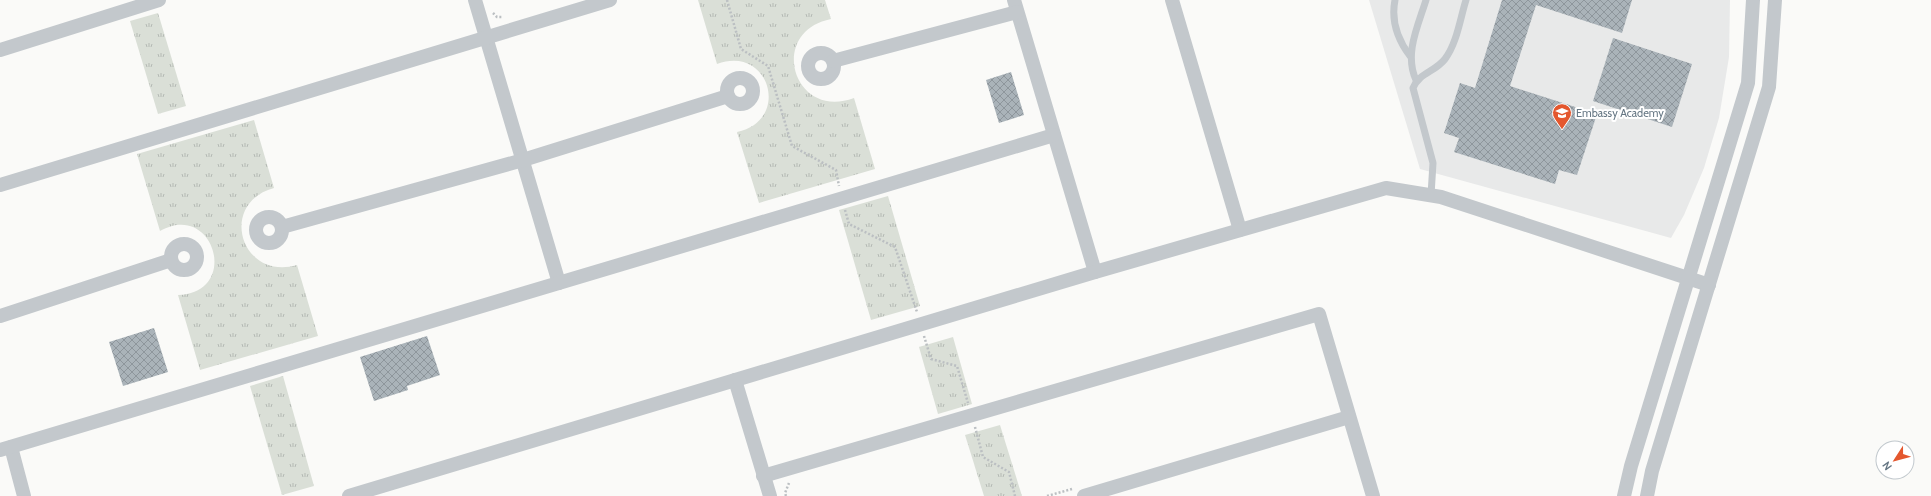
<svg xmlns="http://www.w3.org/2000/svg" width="1931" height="496" viewBox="0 0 1931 496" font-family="Cabin,sans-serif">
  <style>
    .built { fill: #e8e9e9 }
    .park { fill: url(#park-tufts) }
    .building { fill: url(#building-cross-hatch) }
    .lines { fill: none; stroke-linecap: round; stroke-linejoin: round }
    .path { stroke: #bbbfc2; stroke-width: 2.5; stroke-dasharray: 2 2; stroke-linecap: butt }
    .lane { stroke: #c3c8cc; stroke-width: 7 }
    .street { stroke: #c3c8cc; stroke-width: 14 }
    .labels { text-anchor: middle; stroke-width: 4; stroke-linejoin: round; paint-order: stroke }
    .poi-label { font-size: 11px; fill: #657683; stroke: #fff; text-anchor: start }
  </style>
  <defs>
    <pattern id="park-tufts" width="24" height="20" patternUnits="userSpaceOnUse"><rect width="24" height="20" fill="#dadfd7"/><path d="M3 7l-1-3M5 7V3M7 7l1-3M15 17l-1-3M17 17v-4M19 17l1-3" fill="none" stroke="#b4b9b4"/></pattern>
    <pattern id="building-cross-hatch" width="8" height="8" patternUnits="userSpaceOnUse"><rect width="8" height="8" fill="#aab3b9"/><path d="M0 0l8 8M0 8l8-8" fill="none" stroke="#8e969c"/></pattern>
  </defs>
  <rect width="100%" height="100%" fill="#fafaf8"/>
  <path class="built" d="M 1369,0 L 1730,0 L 1729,57 L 1719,118 L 1704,168 L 1684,215 L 1671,238 L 1420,169 Z"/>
  <g class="park">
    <path d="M 698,0 L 825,0 L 831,19 C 767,32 793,121 854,98 L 875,169 L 759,203 L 737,132 C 792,120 769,44 717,64 Z"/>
    <path d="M 158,13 L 186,106 L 158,114 L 130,21 Z"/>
    <path d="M 254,120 L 274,188 C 218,203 240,281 297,265 L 318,336 L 200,370 L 178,295 C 241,293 214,200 160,231 L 137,154 Z"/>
    <path d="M 888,196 L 920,306 L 871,320 L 839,210 Z"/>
    <path d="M 953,337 L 972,404 L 938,414 L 919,347 Z"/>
    <path d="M 283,376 L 314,486 L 282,495 L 250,386 Z"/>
    <path d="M 1000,425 L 1022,496 L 984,496 L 965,435 Z"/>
  </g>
  <g class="building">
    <path d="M 1502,0 L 1632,0 L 1622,33 L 1536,5 L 1510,86 L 1597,114 L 1577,175 L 1559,170 L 1555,184 L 1454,152 L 1459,138 L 1444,133 L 1460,83 L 1475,88 Z"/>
    <path d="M 1613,38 L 1692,64 L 1672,127 L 1593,101 Z"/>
    <path d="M 1011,72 L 1024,115 L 999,123 L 986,80 Z"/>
    <path d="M 154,328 L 168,372 L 123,386 L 109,342 Z"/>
    <path d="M 427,336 L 440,375 L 407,386 L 408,390 L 374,401 L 360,357 Z"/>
  </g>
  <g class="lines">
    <g class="path">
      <path d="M 727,0 L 741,49 L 768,66 L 792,146 L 836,170 L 839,186"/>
      <path d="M 493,13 L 497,17 L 503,17"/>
      <path d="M 845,210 L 849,224 L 895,247 L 917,312"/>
      <path d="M 924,336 L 931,359 L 957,366 L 968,403"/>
      <path d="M 975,427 L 983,457 L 1009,472 L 1015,496"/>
      <path d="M 786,496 L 785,493 L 789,483"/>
      <path d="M 1047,496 L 1072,489"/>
    </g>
    <g class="lane">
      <path d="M 1395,0 C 1391,20 1398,40 1410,56"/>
      <path d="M 1416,80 C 1404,54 1418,26 1426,0"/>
      <path d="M 1431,195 L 1433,163 L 1413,88 C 1419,73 1435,72 1445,59 C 1457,43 1460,19 1466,0"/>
    </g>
    <g class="street">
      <path d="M 475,0 L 559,283"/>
      <path d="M 1014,0 L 1095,272"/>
      <path d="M 1172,0 L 1240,230"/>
      <path d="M 0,50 L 159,0"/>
      <circle cx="821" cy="66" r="13"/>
      <path d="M 833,61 L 1017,12"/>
      <circle cx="740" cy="91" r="13"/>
      <path d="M 0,185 L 610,0"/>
      <circle cx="269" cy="230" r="13"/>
      <path d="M 282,227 L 523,160 L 728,96"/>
      <circle cx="184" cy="257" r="13"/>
      <path d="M 0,316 L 171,260"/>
      <path d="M 735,380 L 770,496"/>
      <path d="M 11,447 L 24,496"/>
      <path d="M 0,450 L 1054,135"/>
      <path d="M 763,476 L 1319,314 L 1373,496"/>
      <path d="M 349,496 L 1095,272 L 1386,188 L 1441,197 L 1709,285"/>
      <path d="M 1084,496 L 1349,417"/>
      <path d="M 1624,496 L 1631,466 L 1748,83 L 1753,0"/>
      <path d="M 1647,496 L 1652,471 L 1769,87 L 1775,0"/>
    </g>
  </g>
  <defs>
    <g id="school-pin" transform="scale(1)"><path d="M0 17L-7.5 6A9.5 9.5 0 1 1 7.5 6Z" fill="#e4572e" stroke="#fff"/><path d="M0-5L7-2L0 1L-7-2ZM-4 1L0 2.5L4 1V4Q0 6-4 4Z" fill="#fff"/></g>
  </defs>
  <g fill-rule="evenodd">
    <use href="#school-pin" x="1562" y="113"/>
  </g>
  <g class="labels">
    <g class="poi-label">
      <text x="1576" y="117">Embassy Academy</text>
    </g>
  </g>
  <g transform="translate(1895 460) rotate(234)"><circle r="19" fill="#ffffff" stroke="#c1c8cd"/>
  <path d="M0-3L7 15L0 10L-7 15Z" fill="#e4572e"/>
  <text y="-6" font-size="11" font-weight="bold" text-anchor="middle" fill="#657683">N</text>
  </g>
</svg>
